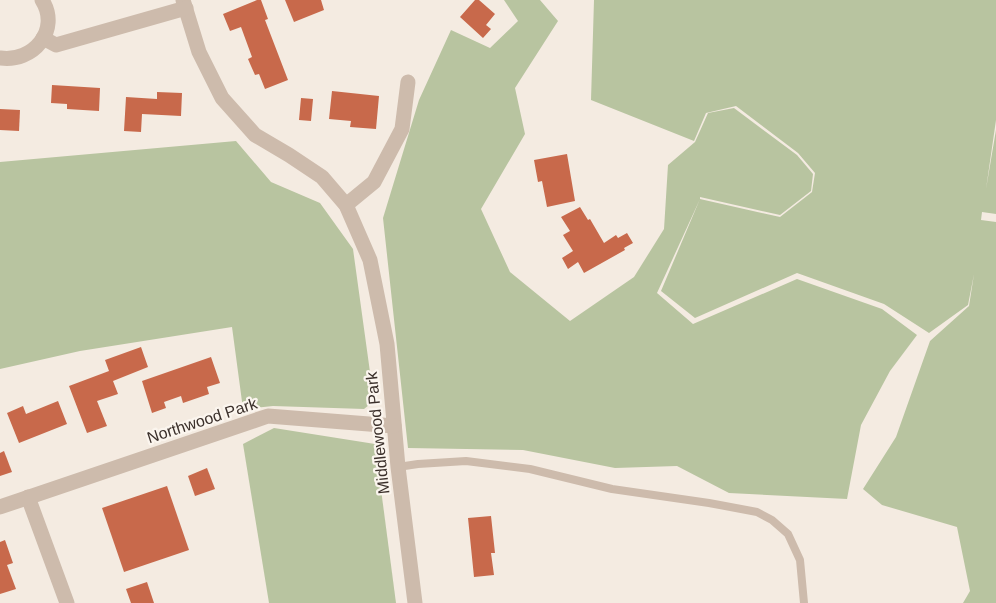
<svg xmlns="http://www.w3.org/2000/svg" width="996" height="603" viewBox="0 0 996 603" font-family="Arial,sans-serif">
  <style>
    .green { fill: #b8c4a0 }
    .building { fill: #c8694b }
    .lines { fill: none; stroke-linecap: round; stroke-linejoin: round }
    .lane { stroke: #cdbbac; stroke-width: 8 }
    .street { stroke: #cdbbac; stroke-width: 15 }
    .labels { text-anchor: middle; stroke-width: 4.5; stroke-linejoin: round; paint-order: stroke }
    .street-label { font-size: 16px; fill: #3b302b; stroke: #fbf5ee }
  </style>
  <rect width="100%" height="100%" fill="#f4ebe1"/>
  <g class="green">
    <path d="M 504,0 L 540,0 L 558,21 L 515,88 L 525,134 L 481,209 L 510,272 L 570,321 L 634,277 L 664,229 L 668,165 L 695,142 L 708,113 L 734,108 L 797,155 L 813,174 L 811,191 L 780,215 L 700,197 L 700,199 L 780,217 L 812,192 L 815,173 L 798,153 L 736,106 L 706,113 L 694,141 L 591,100 L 594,0 L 996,0 L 996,120 L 986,189 L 996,130 L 996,214 L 982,212 L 981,220 L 996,222 L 996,603 L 963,603 L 970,591 L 957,527 L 882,505 L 863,489 L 896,437 L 930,341 L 969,306 L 974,274 L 968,305 L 929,333 L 884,304 L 797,273 L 695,318 L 661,291 L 700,199 L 657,293 L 693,324 L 797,279 L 882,309 L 917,335 L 890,371 L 861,425 L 847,499 L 729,493 L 677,466 L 615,468 L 523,450 L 408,448 L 383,218 L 419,100 L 451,30 L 490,48 L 518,21 Z"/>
    <path d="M 236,141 L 271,182 L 320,203 L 353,249 L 374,401 L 364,409 L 273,406 L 243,409 L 232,327 L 80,351 L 0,369 L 0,162 Z"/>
    <path d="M 274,428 L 375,444 L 396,603 L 269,603 L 243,444 Z"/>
  </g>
  <g class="building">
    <path d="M 257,0 L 261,0 L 268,19 L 265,20 L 288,80 L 265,89 L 259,74 L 255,75 L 251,66 L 248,59 L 252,57 L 241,27 L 230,31 L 223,14 Z"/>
    <path d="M 285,0 L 321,0 L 324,10 L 294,22 Z"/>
    <path d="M 475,0 L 479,0 L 495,14 L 486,25 L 491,29 L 483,38 L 460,17 Z"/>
    <path d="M 52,85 L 100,88 L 99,111 L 67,109 L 67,104 L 51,103 Z"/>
    <path d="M 332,91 L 379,96 L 376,129 L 350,127 L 351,121 L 329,119 Z"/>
    <path d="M 157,92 L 182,93 L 181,116 L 142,114 L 141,132 L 124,131 L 126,97 L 157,99 Z"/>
    <path d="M 301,98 L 313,99 L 311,121 L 299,120 Z"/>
    <path d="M 0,109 L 20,110 L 19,131 L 0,130 Z"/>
    <path d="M 567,154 L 575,201 L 547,207 L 542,181 L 538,182 L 534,160 Z"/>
    <path d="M 580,207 L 588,220 L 590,219 L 604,243 L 616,235 L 618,238 L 627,233 L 633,243 L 624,248 L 625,250 L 584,273 L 578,262 L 568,269 L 562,258 L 573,251 L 563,235 L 570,231 L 561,217 Z"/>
    <path d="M 141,347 L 148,367 L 113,381 L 118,394 L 97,401 L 107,426 L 87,433 L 69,386 L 109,371 L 105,360 Z"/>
    <path d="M 211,357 L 220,383 L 207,387 L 209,394 L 183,403 L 181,396 L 164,402 L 166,408 L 152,413 L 142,381 Z"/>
    <path d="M 58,401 L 67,424 L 19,443 L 7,413 L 23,406 L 26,414 Z"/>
    <path d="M 4,451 L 12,472 L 0,476 L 0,453 Z"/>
    <path d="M 207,468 L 215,489 L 195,496 L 188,476 Z"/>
    <path d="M 167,486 L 189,550 L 124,572 L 102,508 Z"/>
    <path d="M 491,516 L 495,553 L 491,553 L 494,575 L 474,577 L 468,518 Z"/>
    <path d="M 5,540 L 13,563 L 7,565 L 16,589 L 0,594 L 0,542 Z"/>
    <path d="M 147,582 L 154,603 L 131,603 L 126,589 Z"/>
  </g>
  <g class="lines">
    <path class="lane" d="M 398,467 L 418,464 L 466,461 L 530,469 L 612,489 L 709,503 L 757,512 L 772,520 L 788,534 L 800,560 L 804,603"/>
    <g class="street">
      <path d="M 183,0 L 199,52 L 222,98 L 255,135 L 289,155 L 322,177 L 346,205 L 370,260 L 387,344 L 398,467 L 415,603"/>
      <path d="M 43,38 L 56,45 L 186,8"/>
      <path d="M 0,58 C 33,63 61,30 42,0"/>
      <path d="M 346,205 L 374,182 L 402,129 L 408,82"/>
      <path d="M 28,497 L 67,603"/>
      <path d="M 0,507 L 268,416 L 394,426"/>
    </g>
  </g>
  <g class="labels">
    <g class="street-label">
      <text transform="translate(202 420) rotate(-18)" y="6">Northwood Park</text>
      <text transform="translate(377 433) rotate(-96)" y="6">Middlewood Park</text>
    </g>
  </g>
</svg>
